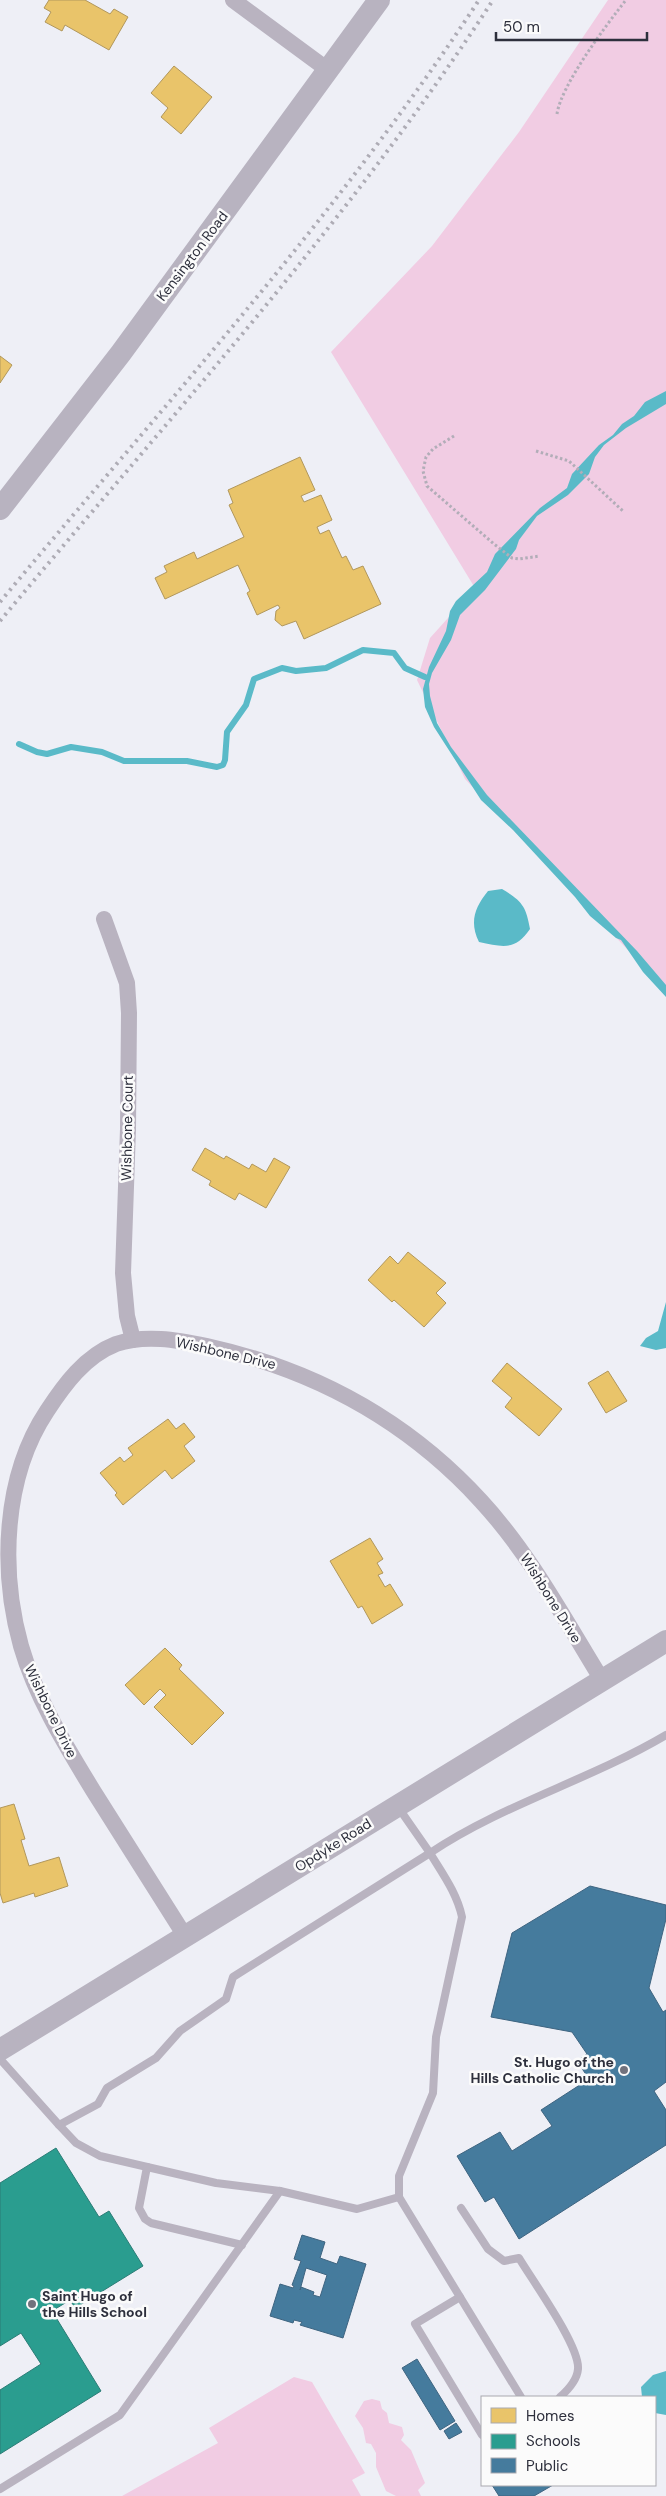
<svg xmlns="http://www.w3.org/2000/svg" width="666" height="2496" viewBox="0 0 666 2496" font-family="'DM Sans',sans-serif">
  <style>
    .green { fill: #f1cce3 }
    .water { fill: #5abac8 }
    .homes { fill: #e9c46a; stroke: #b1975c }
    .schools { fill: #2a9d8f; stroke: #2b7c76 }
    .public { fill: #457b9d; stroke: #3e6480; fill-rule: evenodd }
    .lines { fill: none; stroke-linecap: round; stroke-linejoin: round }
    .stream { stroke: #5abac8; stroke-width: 6 }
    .path { stroke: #b2adb8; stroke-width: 3; stroke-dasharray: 2.5 2.5; stroke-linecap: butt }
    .lane { stroke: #b9b3c0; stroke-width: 8 }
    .street { stroke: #b9b3c0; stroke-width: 16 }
    .secondary { stroke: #b8b3c0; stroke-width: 22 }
    .rail { stroke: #aeacb5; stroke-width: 4; stroke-dasharray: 2.5 5; stroke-linecap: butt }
    .poi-dot { fill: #71727d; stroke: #fbfbfb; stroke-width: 2 }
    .labels { text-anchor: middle; stroke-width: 5; stroke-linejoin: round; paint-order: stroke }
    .street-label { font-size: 14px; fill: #2d2f3c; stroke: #fbfbfb }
    .poi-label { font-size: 14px; font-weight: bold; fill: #2d2f3c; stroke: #fbfbfb; text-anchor: end }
  </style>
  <rect width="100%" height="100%" fill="#eeeff6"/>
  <g class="green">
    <path d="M 608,0 L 666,0 L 666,993 L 646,969 L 465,779 L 417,680 L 430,638 L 475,588 L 331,352 L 432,246 L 519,132 Z"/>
    <path d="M 294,2377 L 312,2382 L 365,2473 L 352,2480 L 361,2496 L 122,2496 L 218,2443 L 209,2428 Z"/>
    <path d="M 372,2399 L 380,2401 L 382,2409 L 387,2413 L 389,2423 L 402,2427 L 404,2435 L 401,2440 L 411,2450 L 425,2483 L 418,2490 L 421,2496 L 396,2496 L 386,2491 L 376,2467 L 376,2453 L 371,2444 L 366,2443 L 363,2428 L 355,2416 L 364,2401 Z"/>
  </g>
  <g class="water">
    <path d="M 666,391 L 666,404 L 626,428 L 604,445 L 595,457 L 589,474 L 568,495 L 537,516 L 519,540 L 516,549 L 485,590 L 460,615 L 451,640 L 432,673 L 429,684 L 430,696 L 437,723 L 451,747 L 487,795 L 637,951 L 666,985 L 666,997 L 643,972 L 621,940 L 616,938 L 590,916 L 575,897 L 513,830 L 481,800 L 434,727 L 425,707 L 423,689 L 429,667 L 446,631 L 450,611 L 456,601 L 487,572 L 495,554 L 540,508 L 567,488 L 572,474 L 599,445 L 613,435 L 622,424 L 634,416 L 645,402 Z"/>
    <path d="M 502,889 C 522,901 526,906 530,929 C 515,951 503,947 479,942 C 469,922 475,907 488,891 Z"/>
    <path d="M 666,1302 L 666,1348 L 656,1350 L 640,1346 L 646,1338 L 658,1331 Z"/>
    <path d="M 666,2371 L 666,2415 L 655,2413 L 655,2397 L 642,2397 L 641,2387 L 653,2375 Z"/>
  </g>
  <g class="homes">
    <path d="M 49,0 L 85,0 L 110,14 L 114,9 L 128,17 L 109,50 L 65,25 L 62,31 L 45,22 L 51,12 L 44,8 Z"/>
    <path d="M 174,66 L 212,97 L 181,134 L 161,117 L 168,108 L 151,93 Z"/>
    <path d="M 0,356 L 12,365 L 0,383 Z"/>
    <path d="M 300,457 L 315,490 L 301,496 L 304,502 L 321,495 L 332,520 L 317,527 L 320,534 L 329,530 L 342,558 L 346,556 L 353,570 L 363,566 L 381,604 L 304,639 L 296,621 L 282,626 L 275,620 L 276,611 L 280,608 L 278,605 L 257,615 L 247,593 L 250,591 L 238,565 L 165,599 L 155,578 L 167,572 L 164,566 L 194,552 L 197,559 L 244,537 L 229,505 L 233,503 L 228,490 Z"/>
    <path d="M 205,1148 L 224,1159 L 226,1156 L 249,1169 L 252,1164 L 266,1172 L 274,1158 L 290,1167 L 266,1208 L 239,1193 L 235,1200 L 209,1185 L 211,1181 L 192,1170 Z"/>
    <path d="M 408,1252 L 446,1283 L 436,1293 L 446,1303 L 424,1327 L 394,1300 L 392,1302 L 368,1280 L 390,1256 L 398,1264 Z"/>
    <path d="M 507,1363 L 562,1409 L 539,1436 L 505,1407 L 512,1398 L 492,1381 Z"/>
    <path d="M 608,1371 L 627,1401 L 606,1413 L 588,1383 Z"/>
    <path d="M 168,1419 L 176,1429 L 184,1423 L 195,1437 L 184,1446 L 195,1461 L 172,1479 L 165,1470 L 123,1505 L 115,1495 L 117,1493 L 100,1473 L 120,1457 L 124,1462 L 133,1455 L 128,1448 Z"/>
    <path d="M 370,1538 L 383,1559 L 377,1563 L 383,1573 L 378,1575 L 385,1587 L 390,1584 L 403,1605 L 372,1624 L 362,1606 L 358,1608 L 330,1561 Z"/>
    <path d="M 165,1648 L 182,1665 L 179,1669 L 224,1713 L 192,1745 L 154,1707 L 166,1695 L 160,1689 L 144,1705 L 125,1685 Z"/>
    <path d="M 14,1804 L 25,1839 L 21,1840 L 29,1866 L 59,1857 L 68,1886 L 35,1897 L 34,1893 L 3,1903 L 0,1893 L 0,1808 Z"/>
  </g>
  <path class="schools" d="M 56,2148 L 99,2217 L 109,2211 L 143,2266 L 75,2308 L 70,2300 L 52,2311 L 101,2391 L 0,2454 L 0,2390 L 41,2364 L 21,2333 L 0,2346 L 0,2183 Z"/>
  <g class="public">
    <path d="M 590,1886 L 666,1905 L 666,1919 L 649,1988 L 663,2012 L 666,2010 L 666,2082 L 654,2091 L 666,2110 L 666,2145 L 519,2239 L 494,2197 L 485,2202 L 457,2156 L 500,2132 L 512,2151 L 552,2126 L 541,2110 L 589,2079 L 577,2061 L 587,2054 L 572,2032 L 491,2017 L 512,1933 Z"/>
    <path d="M 302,2235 L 325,2242 L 320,2258 L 337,2264 L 340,2256 L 366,2264 L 343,2338 L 300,2325 L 302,2322 L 294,2320 L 293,2323 L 270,2316 L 280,2284 L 293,2288 L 294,2286 L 292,2285 L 301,2261 L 294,2259 ZM 306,2268 L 327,2275 L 320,2297 L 313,2295 L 314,2292 L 301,2287 L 300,2290 Z"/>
    <path d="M 417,2359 L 455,2421 L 440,2430 L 402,2368 Z"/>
    <path d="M 456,2423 L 462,2432 L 449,2439 L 444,2431 Z"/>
    <path d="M 492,2485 L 553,2485 L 534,2496 L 499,2496 Z"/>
  </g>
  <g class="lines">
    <path class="stream" d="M 19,744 L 37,752 L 47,754 L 71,747 L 102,752 L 124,761 L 187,761 L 217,767 L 223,765 L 225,760 L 227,732 L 246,705 L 254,679 L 282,668 L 296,671 L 326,668 L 363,650 L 394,653 L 405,668 L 425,677"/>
    <g class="path">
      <path d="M 557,114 C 561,85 607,24 626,0"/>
      <path d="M 454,436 L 433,449 L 426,457 L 423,471 L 427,486 L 494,544 L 512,558 L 519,559 L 540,556"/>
      <path d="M 536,451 L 569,461 L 624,512"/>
    </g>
    <g class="lane">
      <path d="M 398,1807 L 430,1853 C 503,1804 590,1780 666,1735"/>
      <path d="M 0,2059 L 59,2125 L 98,2104 L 107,2088 L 156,2058 L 180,2031 L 226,1999 L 233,1977 L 430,1853 C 442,1873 457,1893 462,1917 L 436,2037 L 433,2093 L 399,2176 L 399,2197 L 521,2397"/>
      <path d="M 59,2125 L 76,2143 L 100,2156 L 216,2183 L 280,2191 L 357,2209 L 399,2197"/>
      <path d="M 147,2167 L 139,2208 L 145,2219 L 151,2223 L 242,2245"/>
      <path d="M 461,2208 L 488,2249 L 504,2261 L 519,2258 C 532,2280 580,2346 578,2369 C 577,2381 568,2390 560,2397"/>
      <path d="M 460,2297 L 415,2324 L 482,2435"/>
      <path d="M 0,2489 L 120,2415 L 280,2191"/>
    </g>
    <g class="street">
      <path d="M 233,0 L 328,70"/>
      <path d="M 104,919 L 127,983 L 129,1013 L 128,1129 L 123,1273 L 127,1316 L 133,1340"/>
      <path d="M 185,1936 C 155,1888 124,1840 94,1792 C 66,1746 36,1698 21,1646 C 0,1571 3,1477 47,1411 C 64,1385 85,1356 116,1344 C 145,1334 177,1340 207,1346 C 315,1370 406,1419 481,1501 C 530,1554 565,1620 602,1680"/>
    </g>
    <g class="secondary">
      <path d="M 0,509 L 121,353 L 379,0"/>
      <path d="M 0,2050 L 666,1641"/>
    </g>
    <g class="rail">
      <path d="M 0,602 C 164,405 338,215 479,0"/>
      <path d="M 0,621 C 169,418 349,222 493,0"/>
    </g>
  </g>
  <g class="poi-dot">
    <circle cx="624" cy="2070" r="5"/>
    <circle cx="32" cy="2304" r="5"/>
  </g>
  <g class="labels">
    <g class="street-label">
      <text transform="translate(192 256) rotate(-53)" y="5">Kensington Road</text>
      <text transform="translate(127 1128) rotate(-89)" y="5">Wishbone Court</text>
      <text transform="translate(226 1353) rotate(13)" y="5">Wishbone Drive</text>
      <text transform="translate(551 1598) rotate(58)" y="5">Wishbone Drive</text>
      <text transform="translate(51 1711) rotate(64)" y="5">Wishbone Drive</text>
      <text transform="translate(333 1845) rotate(-32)" y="5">Opdyke Road</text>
    </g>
    <g class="poi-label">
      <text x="614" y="2067">St. Hugo of the<tspan x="614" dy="16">Hills Catholic Church</tspan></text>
      <text x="42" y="2301" text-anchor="start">Saint Hugo of<tspan x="42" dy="16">the Hills School</tspan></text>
    </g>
  </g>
  <rect x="481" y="2396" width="175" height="90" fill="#fbfbfb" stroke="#a9a9af"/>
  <rect x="491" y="2408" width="25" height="15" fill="#e9c46a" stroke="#a9a9af"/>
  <text x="526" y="2421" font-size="15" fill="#2d2f3c">Homes</text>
  <rect x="491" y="2434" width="25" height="15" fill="#2a9d8f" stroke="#a9a9af"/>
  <text x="526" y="2446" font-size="15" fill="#2d2f3c">Schools</text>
  <rect x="491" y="2458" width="25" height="15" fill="#457b9d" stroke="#a9a9af"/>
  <text x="526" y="2471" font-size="15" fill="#2d2f3c">Public</text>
  <path d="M496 32v8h151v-8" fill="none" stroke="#2d2f3c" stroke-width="2.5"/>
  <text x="503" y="32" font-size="15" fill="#2d2f3c" stroke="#fbfbfb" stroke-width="4" paint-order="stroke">50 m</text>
</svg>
